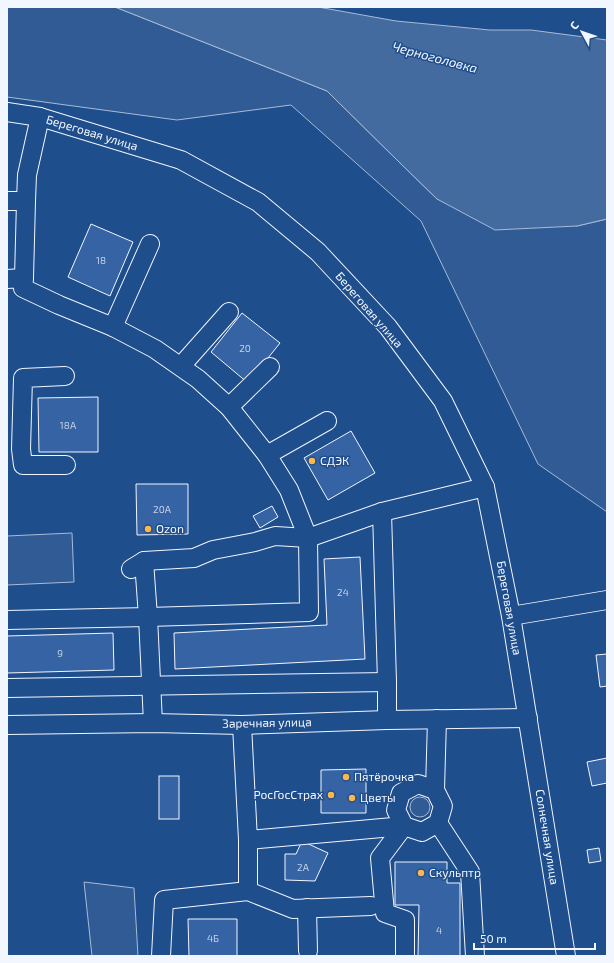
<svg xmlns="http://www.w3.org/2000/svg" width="614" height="963" viewBox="0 0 614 963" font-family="'Exo 2',sans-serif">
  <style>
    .green { fill: #305b95; stroke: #a8bbd7 }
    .water { fill: #446ba0; stroke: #a8bbd7 }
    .building { fill: #3563a3; stroke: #f2f6ff }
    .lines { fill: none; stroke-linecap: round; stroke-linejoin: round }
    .minor-casing { stroke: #f2f6ff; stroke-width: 20 }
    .minor { stroke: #1f4e8c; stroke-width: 18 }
    .poi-dot { fill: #ffb74d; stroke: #1f4e8c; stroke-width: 1.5 }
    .labels { text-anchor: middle; stroke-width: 3; stroke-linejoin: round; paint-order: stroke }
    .number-label { font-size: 10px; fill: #c3d1e8 }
    .street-label { font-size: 12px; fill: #f2f6ff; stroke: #1f4e8c }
    .poi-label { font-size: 12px; fill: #f2f6ff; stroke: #1f4e8c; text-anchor: start }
    .water-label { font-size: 13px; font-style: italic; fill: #f2f6ff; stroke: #1f4e8c }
  </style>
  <rect width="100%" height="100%" fill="#1f4e8c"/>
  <g class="green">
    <path d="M 7,7 L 115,7 L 327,91 L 397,160 L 437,199 L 577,226 L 607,219 L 607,512 L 538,464 L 421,221 L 291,105 L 177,120 L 7,97 Z"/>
    <path d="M 72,533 L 74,582 L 7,585 L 7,536 Z"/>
    <circle cx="420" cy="807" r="10"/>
    <path d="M 84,882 L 134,888 L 138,956 L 92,956 Z"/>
  </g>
  <path class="water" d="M 115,7 L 318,7 L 396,21 L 490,30 L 531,30 L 607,40 L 607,219 L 577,226 L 495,230 L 437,199 L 397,160 L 327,91 Z"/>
  <g class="building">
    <path d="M 91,224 L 133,242 L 110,296 L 68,277 Z"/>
    <path d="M 242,313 L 280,343 L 248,383 L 211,352 Z"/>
    <path d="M 98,397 L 98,452 L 39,452 L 38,398 Z"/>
    <path d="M 351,431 L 375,473 L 328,500 L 304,458 Z"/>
    <path d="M 136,484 L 188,484 L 188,534 L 137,535 Z"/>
    <path d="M 272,506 L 278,517 L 260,528 L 253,516 Z"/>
    <path d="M 360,557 L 365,659 L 175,669 L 174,633 L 327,625 L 324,559 Z"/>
    <path d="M 113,633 L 114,670 L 7,673 L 7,636 Z"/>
    <path d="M 607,654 L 607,686 L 600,687 L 596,655 Z"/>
    <path d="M 607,758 L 607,783 L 592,786 L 587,762 Z"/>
    <path d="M 366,769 L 366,813 L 321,813 L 321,770 Z"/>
    <rect x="159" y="776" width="20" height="43"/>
    <path d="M 302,841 L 328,853 L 315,881 L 285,880 L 285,854 L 296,854 Z"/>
    <path d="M 599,848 L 601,861 L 589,863 L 587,850 Z"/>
    <path d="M 395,862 L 447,862 L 447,883 L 460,883 L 460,956 L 418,956 L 419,905 L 395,905 Z"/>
    <path d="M 188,919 L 237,919 L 237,956 L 189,956 Z"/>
  </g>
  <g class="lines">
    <g class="minor-casing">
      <g id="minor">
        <path d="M 7,112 L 40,117 L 181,160 L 258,202 L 318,252 L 388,327 L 443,401 L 485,487 L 511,616 L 566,956"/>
        <path d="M 7,201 L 26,201"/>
        <path d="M 24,278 L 26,201 L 27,175 L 40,117"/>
        <path d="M 7,279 L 24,278 L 23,288 L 59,305 L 113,327 L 155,349 L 198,379 L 229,407 L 267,455 L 289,490 L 308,538 L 309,612 L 148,617 L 153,723"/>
        <path d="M 113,327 L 150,244"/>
        <path d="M 181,366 L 229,312"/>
        <path d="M 65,376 L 23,378 L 21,449 L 23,465 L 66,465"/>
        <path d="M 229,407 L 270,367"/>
        <path d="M 267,455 L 327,421"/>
        <path d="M 382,512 L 387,682 L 387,720"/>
        <path d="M 144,561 L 194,558 L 213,550 L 255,542 L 275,536 L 308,538 L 382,512 L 485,487"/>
        <path d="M 511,616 L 607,600"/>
        <path d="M 7,620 L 148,617 L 144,561 L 131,569"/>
        <path d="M 7,688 L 387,682"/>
        <path d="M 7,725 L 153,723 L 242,725 L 387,720 L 528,718"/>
        <path d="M 242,725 L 248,840 L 404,826"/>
        <path d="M 418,784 L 435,790 L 443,806 L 438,823 L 422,832 L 404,826 L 396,810 L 401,793 Z"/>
        <path d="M 435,790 L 437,719"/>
        <path d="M 438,823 L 470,872 L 475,956"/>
        <path d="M 404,826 L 380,858 L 385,913 L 405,920 L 405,956"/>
        <path d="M 248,891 L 293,909 L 371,906"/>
        <path d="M 307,908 L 308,951"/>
        <path d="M 161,956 L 164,900 L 248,891 L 248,840"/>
      </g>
    </g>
    <use href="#minor" class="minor"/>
  </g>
  <g class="poi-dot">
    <circle cx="312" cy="461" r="4"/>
    <circle cx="148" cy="529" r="4"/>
    <circle cx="346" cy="777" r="4"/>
    <circle cx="331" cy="795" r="4"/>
    <circle cx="352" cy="798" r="4"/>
    <circle cx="421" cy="873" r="4"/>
  </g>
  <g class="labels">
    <g class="number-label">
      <text x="101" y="264">18</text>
      <text x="245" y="352">20</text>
      <text x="68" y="429">18А</text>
      <text x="162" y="513">20А</text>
      <text x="343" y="596">24</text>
      <text x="60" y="657">9</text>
      <text x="303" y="871">2А</text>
      <text x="439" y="934">4</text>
      <text x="213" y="942">4Б</text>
    </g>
    <g class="street-label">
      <text transform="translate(92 133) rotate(17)" y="4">Береговая улица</text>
      <text transform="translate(369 310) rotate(49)" y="4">Береговая улица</text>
      <text transform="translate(509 608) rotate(80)" y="4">Береговая улица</text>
      <text transform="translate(267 723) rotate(-1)" y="4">Заречная улица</text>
      <text transform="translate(547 837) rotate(81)" y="4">Солнечная улица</text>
    </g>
    <g class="poi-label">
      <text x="320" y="465">СДЭК</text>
      <text x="156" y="533">Ozon</text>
      <text x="354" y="781">Пятёрочка</text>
      <text x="323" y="799" text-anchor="end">РосГосСтрах</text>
      <text x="360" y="802">Цветы</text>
      <text x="429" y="877">Скульптр</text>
    </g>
    <g class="water-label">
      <text transform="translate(435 57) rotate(15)" y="5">Черноголовка</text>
    </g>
  </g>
  <rect width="614" height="963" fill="none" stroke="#f2f6ff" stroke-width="16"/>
  <g transform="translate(582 32) rotate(310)" stroke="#1f4e8c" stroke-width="3" paint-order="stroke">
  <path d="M0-3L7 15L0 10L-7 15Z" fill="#f2f6ff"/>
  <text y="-6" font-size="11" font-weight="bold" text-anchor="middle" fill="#f2f6ff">С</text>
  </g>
  <path d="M474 943v6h121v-6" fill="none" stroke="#f2f6ff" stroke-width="2"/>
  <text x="480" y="943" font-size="12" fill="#f2f6ff" stroke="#1f4e8c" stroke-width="3" paint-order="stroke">50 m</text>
</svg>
